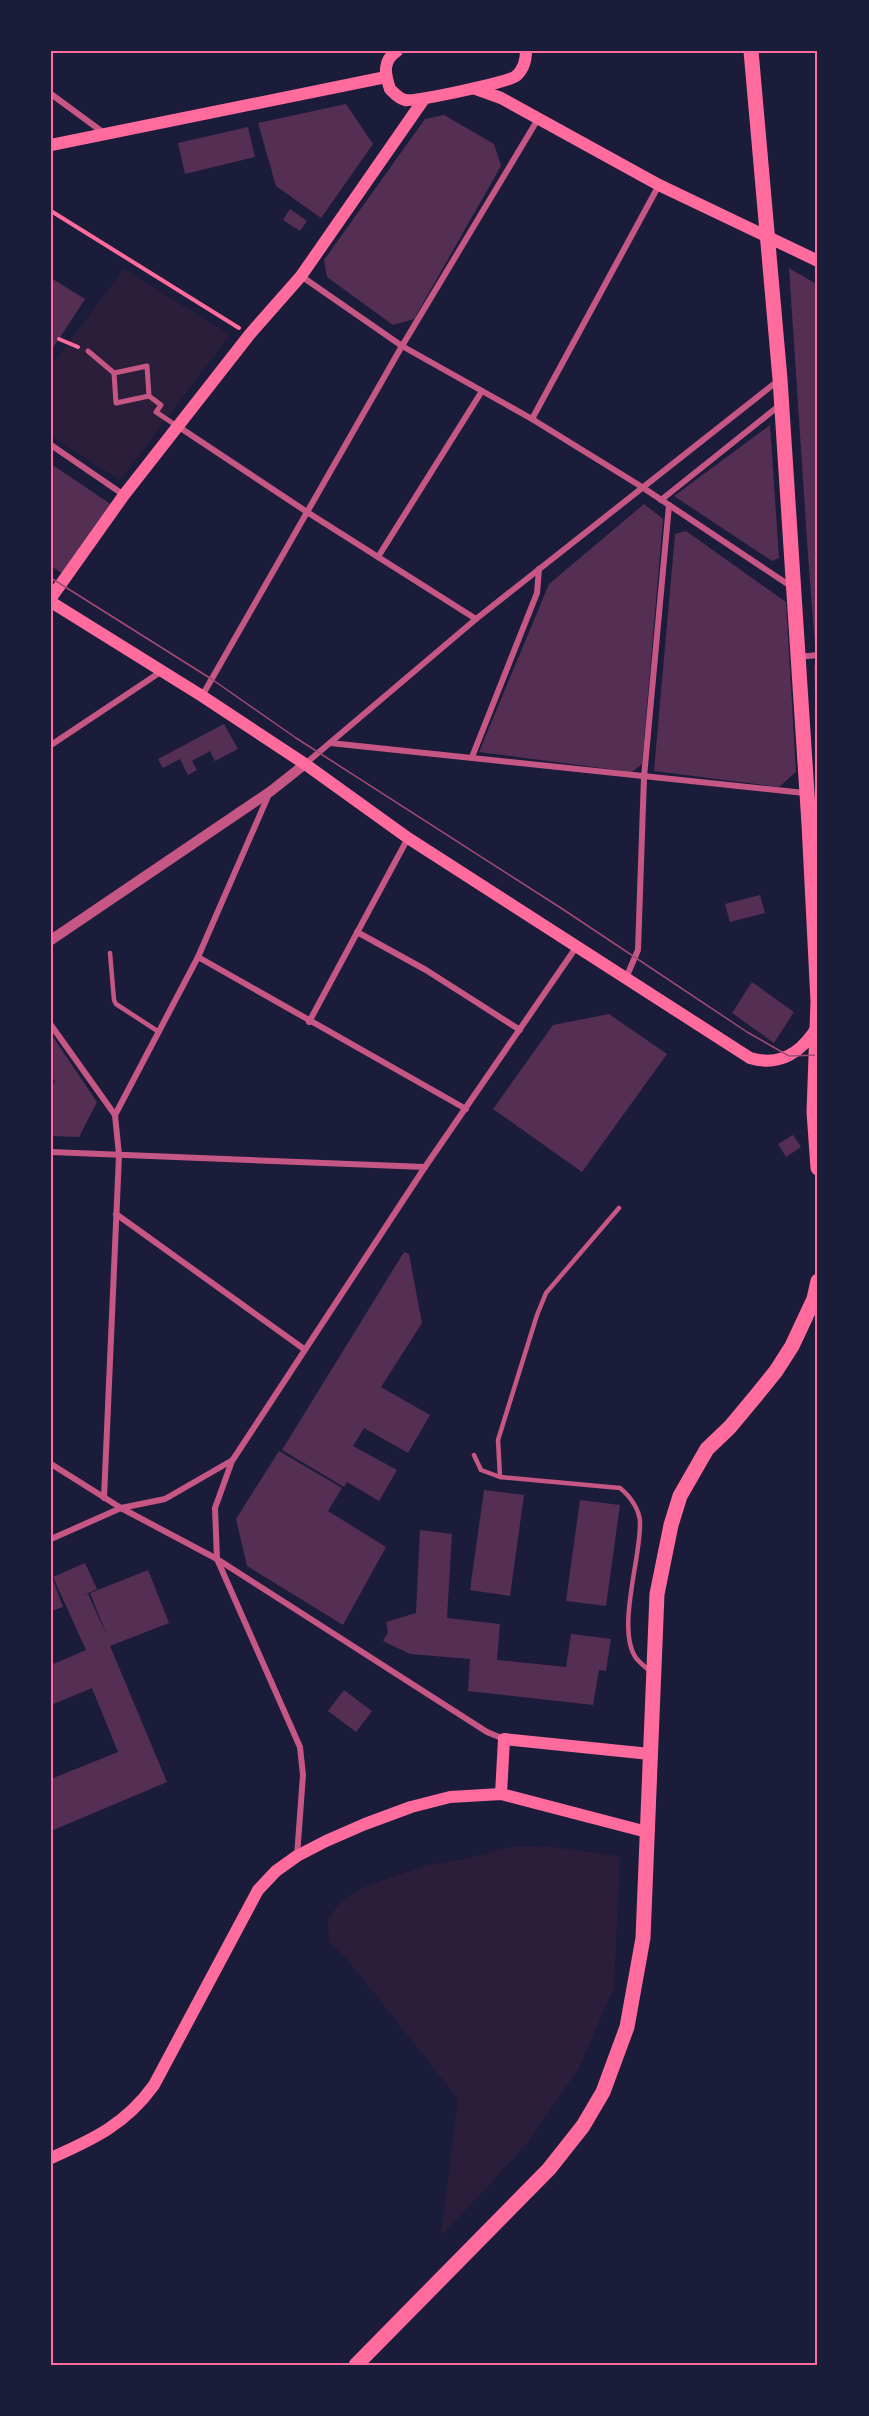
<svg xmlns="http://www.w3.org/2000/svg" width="869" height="2416" viewBox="0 0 869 2416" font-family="'Public Sans',sans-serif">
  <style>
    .green { fill: #2a1e3b }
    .building { fill: #542f53 }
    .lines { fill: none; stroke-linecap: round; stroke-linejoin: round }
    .path { stroke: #ff6b9d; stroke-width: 4 }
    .service { stroke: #c65784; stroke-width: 4.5 }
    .pedestrian { stroke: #c65784; stroke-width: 5 }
    .minor { stroke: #c65784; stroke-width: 6 }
    .tertiary { stroke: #c65784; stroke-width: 10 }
    .secondary { stroke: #ff6b9d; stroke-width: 12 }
    .primary { stroke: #ff6b9d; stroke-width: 15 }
    .tram { stroke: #a44b75; stroke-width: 1.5 }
    .neatline { fill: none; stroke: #ff6b9d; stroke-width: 2 }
  </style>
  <rect width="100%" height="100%" fill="#1b1b3a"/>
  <g class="green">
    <path d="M 124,269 L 230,335 L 120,480 L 51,436 L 51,366 Z"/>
    <path d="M 544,1846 L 620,1856 L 614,1987 L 579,2068 L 527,2144 L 441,2236 L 458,2099 L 347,1959 L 329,1941 L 328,1919 L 339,1904 L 359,1889 L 426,1865 L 464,1859 L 511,1847 Z"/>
  </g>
  <g class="building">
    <path d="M 346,104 L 373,144 L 321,218 L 276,186 L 258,123 Z"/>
    <path d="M 444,115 L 494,144 L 501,166 L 414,319 L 393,325 L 327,277 L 324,260 L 425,119 Z"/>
    <path d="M 248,127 L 255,157 L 185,174 L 178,143 Z"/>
    <path d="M 290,209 L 307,221 L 300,231 L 283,220 Z"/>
    <path d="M 789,268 L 818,285 L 818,646 L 815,646 L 808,555 Z"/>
    <path d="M 51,278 L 85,299 L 51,351 Z"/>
    <path d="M 770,425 L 779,558 L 772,561 L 674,496 Z"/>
    <path d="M 51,464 L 112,505 L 63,574 L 51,566 Z"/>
    <path d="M 644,504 L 663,519 L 642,764 L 632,772 L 479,752 L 549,584 Z"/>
    <path d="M 686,531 L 786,602 L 796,772 L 779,787 L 654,771 L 675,534 Z"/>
    <path d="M 814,665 L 818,665 L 818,688 L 815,688 Z"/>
    <path d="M 224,724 L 238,749 L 215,761 L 210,751 L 192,761 L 197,770 L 188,775 L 180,759 L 163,768 L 158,759 Z"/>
    <path d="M 760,895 L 765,913 L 730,922 L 725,904 Z"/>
    <path d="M 752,982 L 794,1012 L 774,1043 L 732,1013 Z"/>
    <path d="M 609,1014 L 667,1054 L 582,1172 L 493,1109 L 553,1025 Z"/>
    <path d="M 51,1034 L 97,1102 L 79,1137 L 51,1136 L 51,1085 L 55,1082 L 51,1076 Z"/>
    <path d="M 793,1135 L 801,1147 L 786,1157 L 778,1144 Z"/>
    <path d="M 404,1252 L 409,1254 L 422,1323 L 381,1387 L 430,1415 L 408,1453 L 364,1428 L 353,1446 L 397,1470 L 379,1501 L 347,1482 L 344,1487 L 282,1450 Z"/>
    <path d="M 279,1451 L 342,1488 L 328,1511 L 386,1547 L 343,1625 L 247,1566 L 236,1519 Z"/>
    <path d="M 484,1490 L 524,1495 L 510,1596 L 470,1590 Z"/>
    <path d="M 580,1500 L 620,1505 L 606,1606 L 566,1601 Z"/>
    <path d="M 420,1530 L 452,1534 L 447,1618 L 500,1624 L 497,1660 L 566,1667 L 571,1634 L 611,1639 L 606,1671 L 599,1670 L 593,1705 L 468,1691 L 470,1659 L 410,1654 L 383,1641 L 388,1632 L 386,1622 L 416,1613 Z"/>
    <path d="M 85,1563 L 97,1589 L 84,1595 L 88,1594 L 108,1638 L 90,1593 L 148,1570 L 169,1623 L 110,1646 L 167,1782 L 51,1831 L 51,1779 L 118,1752 L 92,1688 L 51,1705 L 51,1665 L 86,1650 L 53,1577 Z"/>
    <path d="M 53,1580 L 63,1607 L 51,1611 L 51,1581 Z"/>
    <path d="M 344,1690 L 372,1711 L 356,1732 L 328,1711 Z"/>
  </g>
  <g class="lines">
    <g class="path">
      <path d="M 51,211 L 239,328"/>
      <path d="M 59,339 L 78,347"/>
    </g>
    <g class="service">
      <path d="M 110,953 L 114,1000 L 116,1004 L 159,1032"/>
      <path d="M 474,1455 L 481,1470 L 500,1477 L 620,1488 C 630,1496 640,1510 640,1523 C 641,1557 616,1630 636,1658 C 640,1663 645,1667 650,1671"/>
      <path d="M 500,1477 L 498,1440 L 537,1315 L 546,1293 L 619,1208"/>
    </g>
    <g class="pedestrian">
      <path d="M 88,351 L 114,373 L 147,366 L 149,396 L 161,405 L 156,412 L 177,426"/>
      <path d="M 114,373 L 116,403 L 149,396"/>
    </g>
    <g class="minor">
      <path d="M 51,94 L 104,133"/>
      <path d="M 301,276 L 402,346 L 532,419 L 642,487 L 792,587"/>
      <path d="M 532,419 L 659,185"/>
      <path d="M 179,427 L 307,512 L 476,619"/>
      <path d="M 51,445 L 124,495"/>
      <path d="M 661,500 L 780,405"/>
      <path d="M 378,557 L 482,391"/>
      <path d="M 798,657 L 818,655"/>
      <path d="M 202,696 L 402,346 L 538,119"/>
      <path d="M 330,743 L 805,793"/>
      <path d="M 51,745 L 162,671"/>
      <path d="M 472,757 L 537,593 L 539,569"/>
      <path d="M 305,764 L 476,619 L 779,380"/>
      <path d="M 357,932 L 426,970 L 520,1030"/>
      <path d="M 198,957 L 466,1109"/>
      <path d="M 626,978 L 638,950 L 644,777 L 669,505"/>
      <path d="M 309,1022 L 408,838"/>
      <path d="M 51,1025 L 115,1115"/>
      <path d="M 51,1152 L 425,1167"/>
      <path d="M 116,1214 L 304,1349"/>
      <path d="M 51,1464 L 121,1508 L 217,1559 L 487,1732 L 504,1739"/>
      <path d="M 104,1498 L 119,1155 L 115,1115 L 198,957 L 269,794"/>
      <path d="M 51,1539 L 121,1508 L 165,1499 L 231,1461"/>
      <path d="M 297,1856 L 303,1775 L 300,1747 L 217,1559 L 215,1508 L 232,1461 L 425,1167 L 577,946"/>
    </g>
    <path class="tertiary" d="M 51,940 L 271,791 L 305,764"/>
    <g class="secondary">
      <path d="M 397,51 C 382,61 385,74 390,89 C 394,93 398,98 405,100 C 415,102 509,82 516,76 C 524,69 526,60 526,51"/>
      <path d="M 476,89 L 501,98 L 659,185 L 818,261"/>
      <path d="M 51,145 L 386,77"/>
      <path d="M 51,598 L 124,495 L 250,334 L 301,276 L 424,99"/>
      <path d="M 51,602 L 202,696 L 305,764 L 408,838 L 750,1058 C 780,1067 802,1052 817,1027"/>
      <path d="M 501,1794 L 504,1739 L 650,1754"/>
      <path d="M 51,2158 C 94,2139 126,2124 154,2085 L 258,1890 L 276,1871 L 297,1856 L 326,1841 L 365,1824 L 411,1807 L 450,1797 L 501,1794 L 647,1832"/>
    </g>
    <g class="primary">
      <path d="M 751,51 L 780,379 L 809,824 L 818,1001 L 814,1112 L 818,1168"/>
      <path d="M 356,2365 L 549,2169 L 583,2126 L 603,2092 L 627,2027 L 643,1938 L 657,1594 L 671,1525 L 680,1496 L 707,1449 L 730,1427 L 755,1397 L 776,1371 L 792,1346 L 814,1299 L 818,1281"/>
    </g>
    <path class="tram" d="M 51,578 L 213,680 L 296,738 L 564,910 L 747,1032 L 789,1056 L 818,1055"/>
  </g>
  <rect width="869" height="2416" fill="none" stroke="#1b1b3a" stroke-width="105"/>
  <rect x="52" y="52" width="764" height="2312" class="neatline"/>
</svg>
